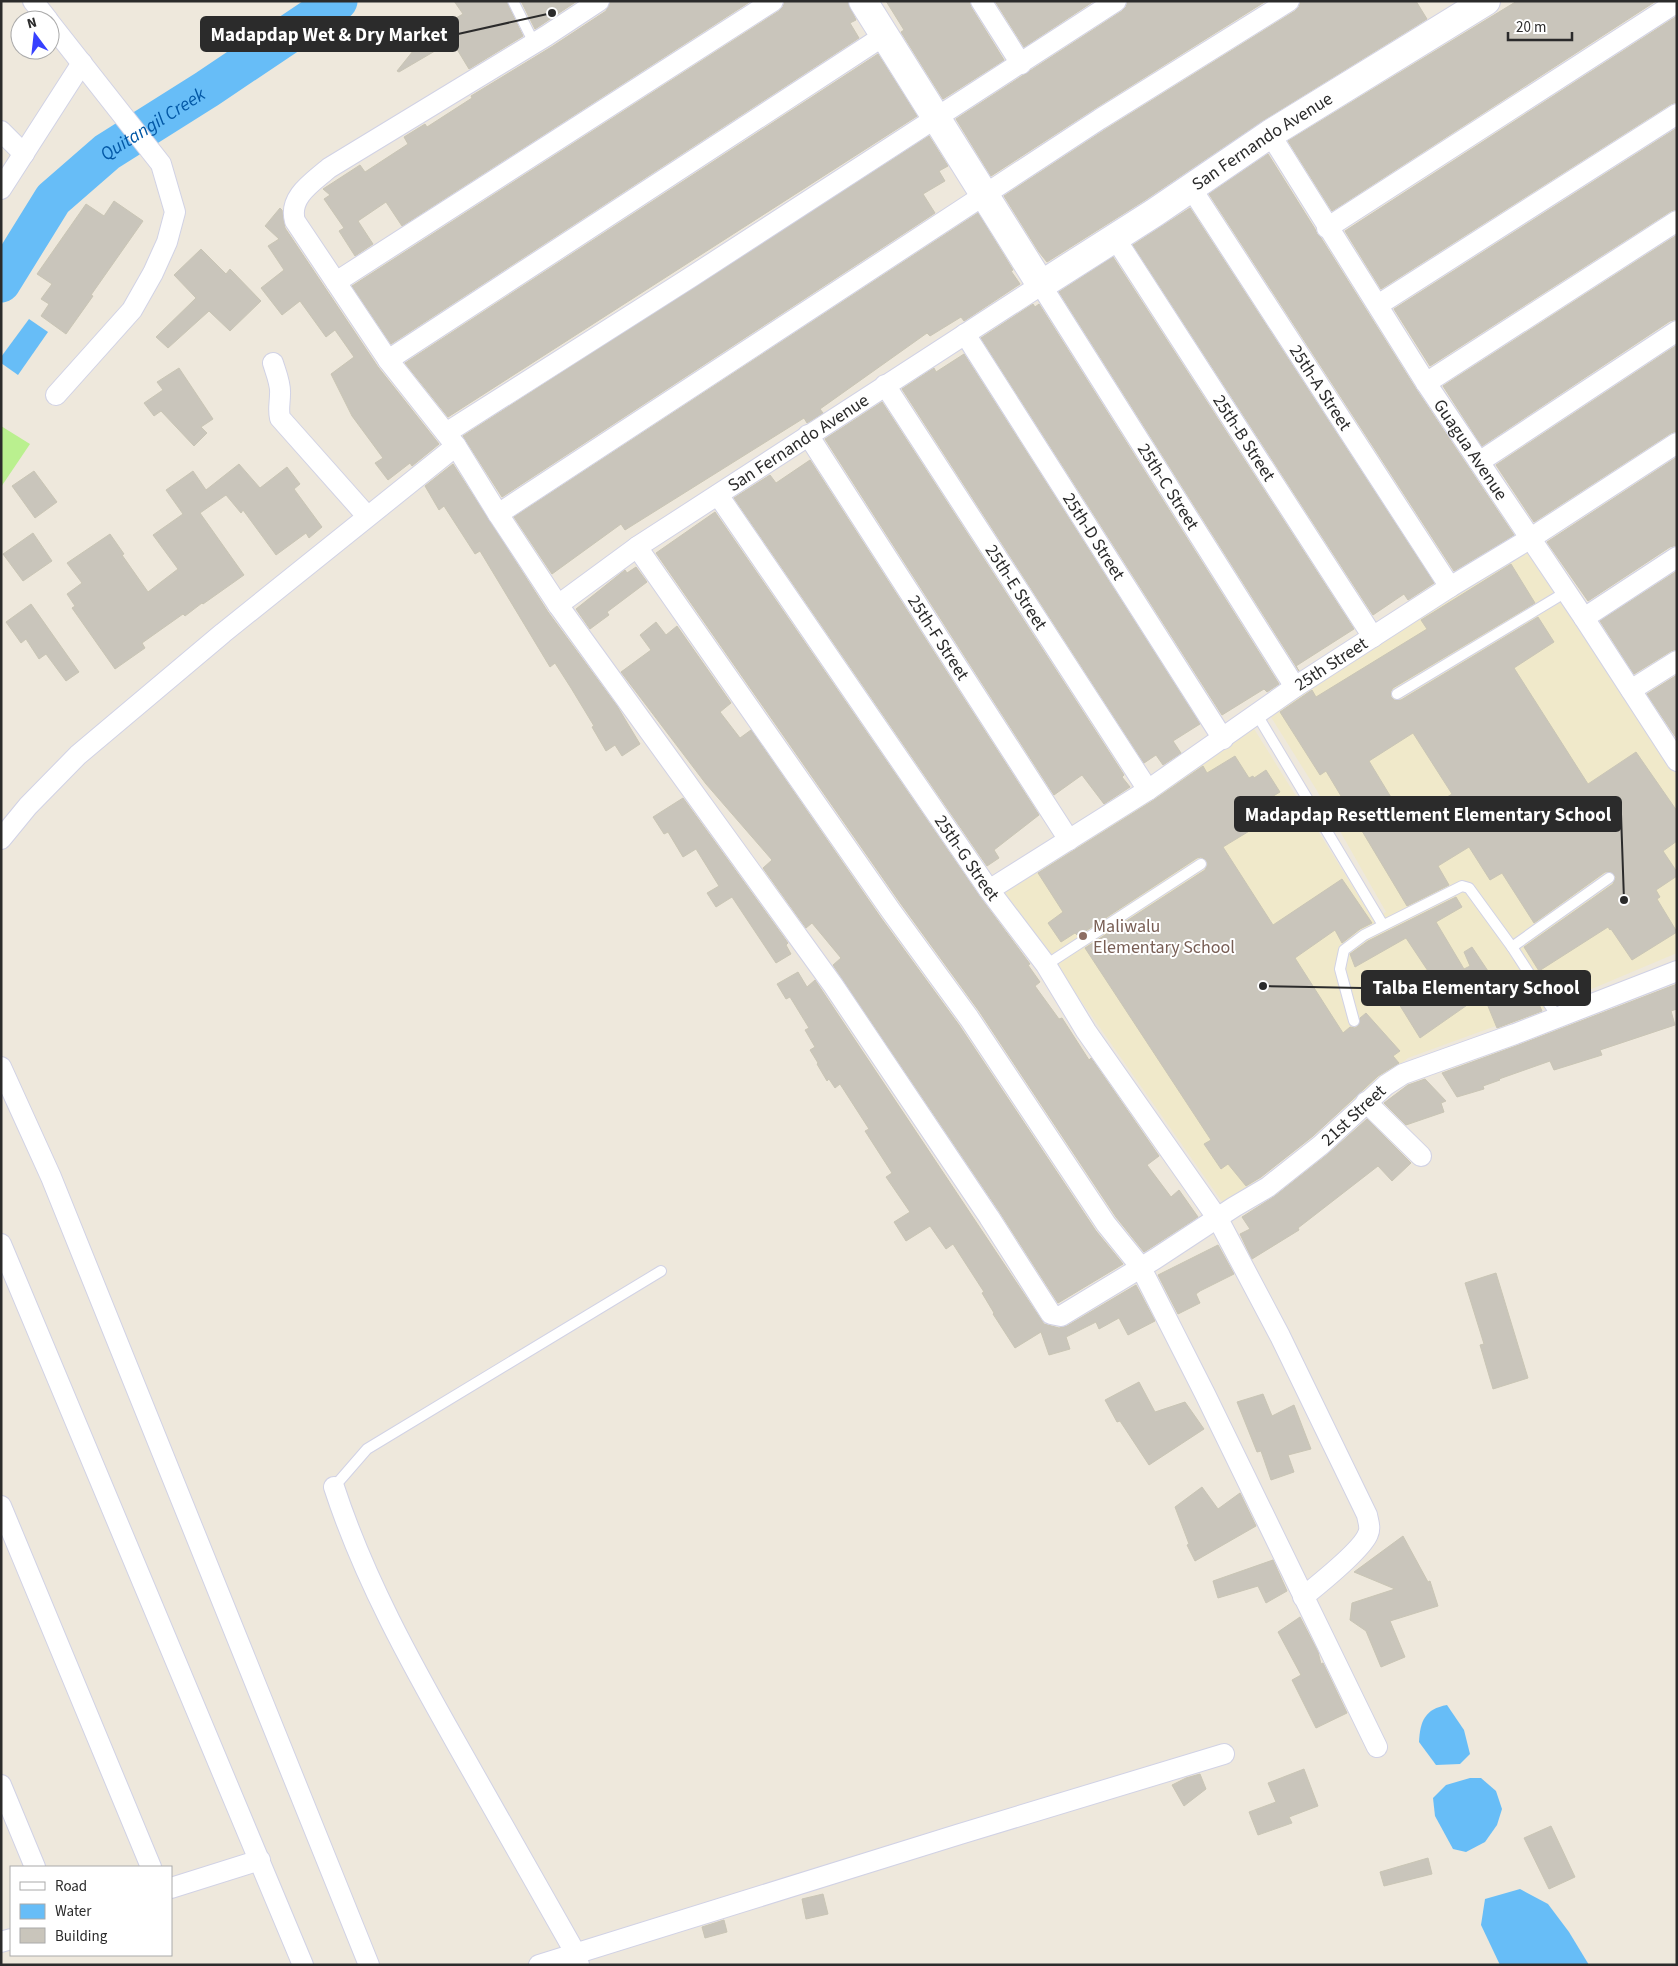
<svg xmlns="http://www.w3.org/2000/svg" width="1678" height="1966" viewBox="0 0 1678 1966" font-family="'Source Sans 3',sans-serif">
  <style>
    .education { fill: #f0e9ca }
    .pitch { fill: #baf08f }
    .water { fill: #67bdf7 }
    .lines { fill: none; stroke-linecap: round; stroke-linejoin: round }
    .river { stroke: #67bdf7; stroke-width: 39 }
    .building { fill: #c9c5bb; stroke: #c9c5b5; fill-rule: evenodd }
    .service-casing { stroke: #d1d2e5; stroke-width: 12 }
    .minor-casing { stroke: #d1d2e5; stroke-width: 22 }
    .secondary-casing { stroke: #d1d2e5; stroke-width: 30 }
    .service { stroke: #fff; stroke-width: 10 }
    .minor { stroke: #fff; stroke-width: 20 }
    .secondary { stroke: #fff; stroke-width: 28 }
    .education-dot { fill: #8d6e63; stroke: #fff; stroke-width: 2 }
    .labels { text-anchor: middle; stroke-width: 4; stroke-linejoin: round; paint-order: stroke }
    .street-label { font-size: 18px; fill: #2b2b2b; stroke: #fff }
    .education-label { font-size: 18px; fill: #785e54; stroke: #fff; text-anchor: start }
    .water-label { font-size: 19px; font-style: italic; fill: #0358a6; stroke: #fff }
    .leader { fill: none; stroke: #2b2b2b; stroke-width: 2 }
    .callout-dot { fill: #2b2b2b; stroke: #fff; stroke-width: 2 }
    .callout { fill: #2b2b2b; stroke: #2b2b2b; stroke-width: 2 }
    .callout-label { font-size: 19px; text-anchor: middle; font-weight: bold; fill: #fff }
  </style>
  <rect width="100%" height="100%" fill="#eee8dc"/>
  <path class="education" d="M 1525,545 L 1677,776 L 1677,953 L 1556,1004 L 1408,1058 L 1365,1091 L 1225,1206 L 1001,887 L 1251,724 L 1373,919 L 1386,912 L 1316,789 L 1266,709 Z"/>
  <path class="pitch" d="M 1,426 L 30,444 L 1,487 Z"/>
  <g class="water">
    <path d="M 29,319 L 48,332 L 18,375 L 1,363 L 1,357 Z"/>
    <path d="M 1447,1705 L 1464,1730 L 1470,1754 L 1460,1764 L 1436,1765 L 1419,1742 C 1420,1721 1425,1709 1447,1705 Z"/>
    <path d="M 1470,1778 L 1481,1778 L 1496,1791 L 1502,1809 L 1497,1825 L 1485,1842 L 1466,1852 L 1453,1849 L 1435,1816 L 1433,1798 L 1446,1785 Z"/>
    <path d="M 1520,1889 L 1548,1904 L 1569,1932 L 1589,1965 L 1500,1965 L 1481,1925 L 1485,1899 Z"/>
  </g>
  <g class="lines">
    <path class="river" id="s1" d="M 1,283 L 53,199 L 107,152 L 207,89 L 338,1"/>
  </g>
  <g class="building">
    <path d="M 454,1 L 506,1 L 523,36 L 469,69 L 452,41 L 399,72 L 397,71 L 417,46 L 402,33 L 414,19 L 431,32 L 463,14 Z"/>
    <path d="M 521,1 L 577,1 L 535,29 Z"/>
    <path d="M 611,1 L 751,1 L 402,226 L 386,202 L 358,221 L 373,244 L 355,256 L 339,231 L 344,228 L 324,199 L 330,195 L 323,189 L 360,165 L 365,172 L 408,144 L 404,137 L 425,124 L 427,127 L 472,98 L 471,96 L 553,46 L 606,11 Z"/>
    <path d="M 785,1 L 847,1 L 856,20 L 850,23 L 859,38 L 391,344 L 352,286 L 779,11 L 783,7 Z"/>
    <path d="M 886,1 L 969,1 L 971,7 L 1004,60 L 943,99 L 901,32 L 904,30 Z"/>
    <path d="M 995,1 L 1094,1 L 1024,47 Z"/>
    <path d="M 1128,1 L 1266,1 L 1094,109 L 991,176 L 956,119 L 1122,11 L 1126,7 Z"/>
    <path d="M 1301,1 L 1416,1 L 1427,19 L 1262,121 L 1145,200 L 1047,262 L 1039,252 L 1004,196 L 1106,129 L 1295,11 L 1299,7 Z"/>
    <path d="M 1517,1 L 1656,1 L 1332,211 L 1288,141 Z"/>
    <path d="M 1677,16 L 1677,102 L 1671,104 L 1381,289 L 1345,231 Z"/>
    <path d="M 878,54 L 917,116 L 448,417 L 405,363 Z"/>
    <path d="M 1677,128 L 1677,209 L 1671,211 L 1430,366 L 1394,309 Z"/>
    <path d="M 929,136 L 948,166 L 939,171 L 945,181 L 923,194 L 935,213 L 502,497 L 463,436 Z"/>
    <path d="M 1268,154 L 1315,229 L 1317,234 L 1321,238 L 1416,389 L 1514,535 L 1454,571 L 1209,194 Z"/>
    <path d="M 114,201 L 143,221 L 91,295 L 93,296 L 66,334 L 41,316 L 49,304 L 41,299 L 52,284 L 37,274 L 86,204 L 104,216 Z"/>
    <path d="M 280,208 L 282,210 L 285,228 L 378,367 L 439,444 L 412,466 L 410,463 L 388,480 L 375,463 L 383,458 L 352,416 L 331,374 L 354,357 L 335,330 L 326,337 L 300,301 L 282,315 L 261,288 L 284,270 L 268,246 L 279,239 L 265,226 Z"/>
    <path d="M 1190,208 L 1434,583 L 1408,600 L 1404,594 L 1373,615 L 1133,245 Z"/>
    <path d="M 978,213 L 1013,270 L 1011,271 L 1020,284 L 964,321 L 961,317 L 930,336 L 927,333 L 820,409 L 823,413 L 807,423 L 804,418 L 625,530 L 621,524 L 552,574 L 514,517 Z"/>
    <path d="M 1677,235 L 1677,319 L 1670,321 L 1482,446 L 1443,386 Z"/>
    <path d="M 201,249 L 226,274 L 230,269 L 261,301 L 230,331 L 209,311 L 168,348 L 156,337 L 196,298 L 174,275 Z"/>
    <path d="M 1113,257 L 1354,629 L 1296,666 L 1299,671 L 1059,292 Z"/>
    <path d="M 1033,304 L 1035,307 L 1039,304 L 1279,684 L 1267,692 L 1264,689 L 1222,715 L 981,338 Z"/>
    <path d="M 1677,345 L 1677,431 L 1671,433 L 1534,522 L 1496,465 Z"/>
    <path d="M 964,354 L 1200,724 L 1173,741 L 1181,753 L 1163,765 L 1156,755 L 1144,763 L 902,389 L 934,368 L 936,372 Z"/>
    <path d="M 179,368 L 213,419 L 201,427 L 207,433 L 194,446 L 161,411 L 154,416 L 144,403 L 163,390 L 157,382 Z"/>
    <path d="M 882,402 L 1124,775 L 1122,777 L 1130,787 L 1104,804 L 1082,775 L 1054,795 L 825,439 Z"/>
    <path d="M 1677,457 L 1677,545 L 1670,547 L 1588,601 L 1547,542 Z"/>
    <path d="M 810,460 L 1039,815 L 994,850 L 999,858 L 987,866 L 734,498 L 770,475 L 776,483 Z"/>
    <path d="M 239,464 L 260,488 L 287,467 L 300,484 L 294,489 L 322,527 L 309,538 L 306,533 L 276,555 L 243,510 L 241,513 L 226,495 L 200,513 L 244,575 L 203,604 L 202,603 L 185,616 L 183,614 L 142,643 L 145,648 L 115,669 L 72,608 L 75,606 L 67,594 L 82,583 L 67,563 L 110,534 L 124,554 L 122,555 L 148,592 L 178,569 L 153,535 L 183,514 L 166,490 L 193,471 L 206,490 Z"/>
    <path d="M 453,464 L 548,612 L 617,706 L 640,744 L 622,756 L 615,745 L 606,751 L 592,727 L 594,726 L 571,688 L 555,663 L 550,667 L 480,551 L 475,554 L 444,506 L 439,510 L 425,486 Z"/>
    <path d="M 34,471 L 57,502 L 35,518 L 12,486 Z"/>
    <path d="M 715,512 L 980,897 L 1030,964 L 1028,965 L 1040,982 L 1035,986 L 1059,1019 L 1062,1018 L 1089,1060 L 1091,1058 L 1159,1156 L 1147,1165 L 1171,1197 L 1179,1190 L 1198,1217 L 1144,1252 L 1116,1217 L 979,1011 L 901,904 L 656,553 Z"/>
    <path d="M 33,533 L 52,561 L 23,581 L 3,554 Z"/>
    <path d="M 1511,564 L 1535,603 L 1393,688 L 1391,691 L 1391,697 L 1394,700 L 1401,700 L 1538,617 L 1554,642 L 1514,668 L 1588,784 L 1636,752 L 1677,811 L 1677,841 L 1663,851 L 1677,872 L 1677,876 L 1656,890 L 1660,897 L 1657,899 L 1677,932 L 1632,960 L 1611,929 L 1610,930 L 1608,927 L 1539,971 L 1524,947 L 1613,884 L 1616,877 L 1611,872 L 1605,872 L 1534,923 L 1502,873 L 1490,880 L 1469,847 L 1438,866 L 1449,885 L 1407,906 L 1326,771 L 1320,775 L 1280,712 L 1312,690 L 1316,697 L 1427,629 L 1421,620 ZM 1413,733 L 1452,794 L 1406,822 L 1369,761 Z"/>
    <path d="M 636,567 L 647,582 L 607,612 L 609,615 L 590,629 L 576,609 L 625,570 L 627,573 Z"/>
    <path d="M 1677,571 L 1677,649 L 1671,651 L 1634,674 L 1600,621 Z"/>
    <path d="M 31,604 L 79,672 L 66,681 L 46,654 L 39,659 L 26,639 L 21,643 L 6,622 Z"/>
    <path d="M 656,622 L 666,635 L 677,626 L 731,703 L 720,712 L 740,738 L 751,730 L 881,918 L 959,1025 L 1096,1231 L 1123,1264 L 1058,1303 L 999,1211 L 833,965 L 841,958 L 812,923 L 806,928 L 763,868 L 772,860 L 706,784 L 621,672 L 651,650 L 640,635 Z"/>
    <path d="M 1677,675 L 1677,739 L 1647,694 Z"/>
    <path d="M 1235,756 L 1249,778 L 1253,776 L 1254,778 L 1266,770 L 1280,792 L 1270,798 L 1279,813 L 1223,847 L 1273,925 L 1342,879 L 1372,923 L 1360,929 L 1342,943 L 1335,930 L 1295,958 L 1343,1033 L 1350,1027 L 1355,1028 L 1358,1026 L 1360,1018 L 1366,1013 L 1400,1051 L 1393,1056 L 1399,1063 L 1378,1076 L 1313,1136 L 1261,1177 L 1246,1186 L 1228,1164 L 1221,1169 L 1204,1144 L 1211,1140 L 1085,948 L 1205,870 L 1208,864 L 1206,860 L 1201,857 L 1197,858 L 1078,936 L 1075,933 L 1061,942 L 1048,923 L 1063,912 L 1038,873 L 1154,800 L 1203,766 L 1207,773 Z"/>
    <path d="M 683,798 L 788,943 L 786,945 L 791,954 L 776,963 L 732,897 L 716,907 L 707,893 L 719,886 L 696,849 L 683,857 L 668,832 L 664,834 L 653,817 Z"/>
    <path d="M 1456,897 L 1462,907 L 1436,922 L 1464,969 L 1470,966 L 1464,952 L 1472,947 L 1500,989 L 1524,978 L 1534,993 L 1542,1011 L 1497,1028 L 1483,994 L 1420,1038 L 1394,996 L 1430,974 L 1406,938 L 1355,967 L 1350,954 L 1368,941 Z"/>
    <path d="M 798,972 L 807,987 L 815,980 L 823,992 L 1044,1324 L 1059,1328 L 1067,1326 L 1136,1285 L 1155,1321 L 1128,1335 L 1119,1318 L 1099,1329 L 1096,1322 L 1066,1337 L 1070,1349 L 1049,1355 L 1041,1332 L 1015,1348 L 993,1314 L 994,1313 L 982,1293 L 984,1292 L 953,1244 L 946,1249 L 930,1226 L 906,1241 L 894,1222 L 910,1212 L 886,1177 L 892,1173 L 865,1131 L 869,1129 L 840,1084 L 835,1088 L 829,1079 L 827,1081 L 817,1064 L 818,1063 L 810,1050 L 815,1047 L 805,1030 L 809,1028 L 790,997 L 786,999 L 777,984 Z"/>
    <path d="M 1677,984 L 1677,1009 L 1671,1011 L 1675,1025 L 1600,1050 L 1602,1055 L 1554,1070 L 1550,1061 L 1499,1079 L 1500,1080 L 1483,1086 L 1484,1089 L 1457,1097 L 1442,1073 L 1519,1045 Z"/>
    <path d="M 1425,1079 L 1446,1101 L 1441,1103 L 1444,1112 L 1406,1125 L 1384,1103 L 1408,1085 Z"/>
    <path d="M 1367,1119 L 1411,1163 L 1392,1181 L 1378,1166 L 1298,1228 L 1299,1230 L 1252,1259 L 1240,1234 L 1250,1229 L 1242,1217 L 1275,1196 L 1328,1154 Z"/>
    <path d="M 1218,1245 L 1234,1274 L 1200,1291 L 1196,1294 L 1200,1303 L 1178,1314 L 1158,1275 Z"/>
    <path d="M 1496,1273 L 1528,1378 L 1493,1389 L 1480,1345 L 1484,1344 L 1465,1283 Z"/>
    <path d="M 1139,1382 L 1155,1412 L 1185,1402 L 1204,1429 L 1149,1465 L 1120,1421 L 1117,1422 L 1105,1400 Z"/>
    <path d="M 1263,1394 L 1272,1416 L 1294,1405 L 1311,1449 L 1288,1455 L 1294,1472 L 1271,1480 L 1261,1451 L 1257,1452 L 1237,1402 Z"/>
    <path d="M 1202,1487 L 1218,1509 L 1240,1493 L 1256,1526 L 1195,1561 L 1187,1545 L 1189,1544 L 1175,1507 Z"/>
    <path d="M 1403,1536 L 1428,1582 L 1430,1581 L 1438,1606 L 1390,1621 L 1405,1657 L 1381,1667 L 1366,1631 L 1350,1620 L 1352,1603 L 1395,1589 L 1354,1572 Z"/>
    <path d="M 1273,1560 L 1287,1591 L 1266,1603 L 1258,1586 L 1218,1598 L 1213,1581 Z"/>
    <path d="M 1300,1617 L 1318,1652 L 1321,1664 L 1323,1663 L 1347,1713 L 1316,1728 L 1292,1680 L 1301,1675 L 1278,1632 Z"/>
    <path d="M 1304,1769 L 1318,1806 L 1289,1817 L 1292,1823 L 1258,1835 L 1249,1812 L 1276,1802 L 1268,1783 Z"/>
    <path d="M 1200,1774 L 1206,1789 L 1184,1806 L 1172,1785 L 1186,1778 Z"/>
    <path d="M 1551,1826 L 1575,1877 L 1549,1889 L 1524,1838 Z"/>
    <path d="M 1428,1858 L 1432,1874 L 1384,1886 L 1380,1872 Z"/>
    <path d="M 823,1894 L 828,1914 L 806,1919 L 802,1899 Z"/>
    <path d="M 724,1920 L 727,1932 L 705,1938 L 702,1927 Z"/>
  </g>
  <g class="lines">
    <g class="service-casing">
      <g id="service">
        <path d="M 513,1 L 534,43"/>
        <path d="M 1397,694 L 1566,592"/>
        <path d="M 1256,713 L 1383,925"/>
        <path d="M 1512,947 L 1609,878"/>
        <path d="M 1046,965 L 1201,864"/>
        <path d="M 1354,1021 L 1340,969 L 1344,950 L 1364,935 L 1462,886 L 1469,888 L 1512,947 L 1558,1018"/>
        <path d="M 334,1487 L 367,1449 L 661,1271"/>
      </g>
    </g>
    <g class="minor-casing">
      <g id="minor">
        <path d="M 33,1 L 48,20"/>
        <path id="s2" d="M 599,1 L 546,36 L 329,168 C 313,182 288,197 295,221 L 388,360 L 456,446 L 498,514 L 558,605 L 833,985 L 989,1217 L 1051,1314 L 1061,1316 L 1155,1259 L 1234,1207 L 1268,1187 L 1321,1145 L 1386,1085 L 1403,1074 L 1515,1034 L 1677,971"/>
        <path d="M 981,1 L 1021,64"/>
        <path d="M 50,23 L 161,164 L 175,212 L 167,242 L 153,273 L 132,310 L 56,395"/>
        <path d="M 1,131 L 24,154"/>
        <path id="s3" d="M 1270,134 L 1426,383 L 1584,618 L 1677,761"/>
        <path id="s4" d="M 1191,188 L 1450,587"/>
        <path d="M 1,189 L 82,63"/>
        <path d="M 1327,228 L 1677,2"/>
        <path id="s5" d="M 1115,238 L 1373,637"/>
        <path d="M 336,282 L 773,1"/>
        <path d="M 1378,305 L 1677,114"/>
        <path id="s6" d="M 965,334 L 1223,739"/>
        <path d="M 388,360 L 885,35"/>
        <path d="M 273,363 C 276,373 281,384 280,394 C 280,403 278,409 280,418 L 367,516"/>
        <path d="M 1426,383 L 1677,221"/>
        <path id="s7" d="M 885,385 L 1148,790"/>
        <path d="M 446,433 L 691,277 L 1116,1"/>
        <path id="s8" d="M 808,435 L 1069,840"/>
        <path d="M 1479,462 L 1677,331"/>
        <path id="s9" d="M 718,495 L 989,890 L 1046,965 L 1086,1031 L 1218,1219 L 1280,1336 L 1367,1515 C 1368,1521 1371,1528 1368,1534 C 1362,1550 1318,1585 1303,1597"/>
        <path d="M 498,514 L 1100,119 L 1289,1"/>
        <path d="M 637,547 L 891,911 L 969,1018 L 1106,1224 L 1140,1266 L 1205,1394 L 1377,1747"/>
        <path id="s10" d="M 558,605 L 637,547 L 1041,285 L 1295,687"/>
        <path d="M 1584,618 L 1677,557"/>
        <path d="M 1631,690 L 1677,661"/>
        <path d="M 1,839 L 28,806 L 78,755 L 223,633 L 456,446"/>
        <path id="s11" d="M 989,890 L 1148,790 L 1295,687 L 1450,587 L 1531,538 L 1677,443"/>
        <path d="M 1,1067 L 51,1177 L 369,1965"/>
        <path d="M 1366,1102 L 1421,1156"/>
        <path d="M 1,1244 L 303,1965"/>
        <path d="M 334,1487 C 364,1579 411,1663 458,1746 C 498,1816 537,1885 576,1954 L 579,1965"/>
        <path d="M 1,1506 L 151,1867"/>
        <path d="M 1,1785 L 35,1867"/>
        <path d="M 171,1888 L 260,1860"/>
        <path d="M 1,1942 L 11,1939"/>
        <path d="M 539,1965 L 960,1834 L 1224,1754"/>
      </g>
    </g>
    <g class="secondary-casing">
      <g id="secondary">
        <path id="s12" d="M 863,1 L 1041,285 L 1154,213 L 1270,134 L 1486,1"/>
      </g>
    </g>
    <use href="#service" class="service"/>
    <use href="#minor" class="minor"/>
    <use href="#secondary" class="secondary"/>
  </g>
  <circle class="education-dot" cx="1083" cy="936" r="5"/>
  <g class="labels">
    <g class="street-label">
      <text dy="6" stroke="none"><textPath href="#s12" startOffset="599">San Fernando Avenue</textPath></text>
      <text dy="6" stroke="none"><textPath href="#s4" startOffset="238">25th-A Street</textPath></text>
      <text dy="6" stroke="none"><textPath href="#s5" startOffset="238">25th-B Street</textPath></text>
      <text dy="6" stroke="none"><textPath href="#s10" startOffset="290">San Fernando Avenue</textPath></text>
      <text dy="6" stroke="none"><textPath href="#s3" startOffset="374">Guagua Avenue</textPath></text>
      <text dy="6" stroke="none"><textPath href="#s10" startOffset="818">25th-C Street</textPath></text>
      <text dy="6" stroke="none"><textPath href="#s6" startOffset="240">25th-D Street</textPath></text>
      <text dy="6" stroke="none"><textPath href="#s7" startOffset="241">25th-E Street</textPath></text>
      <text dy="6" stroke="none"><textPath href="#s8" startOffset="241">25th-F Street</textPath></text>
      <text dy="6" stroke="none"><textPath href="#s11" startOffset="410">25th Street</textPath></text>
      <text dy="6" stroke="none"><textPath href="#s9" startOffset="440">25th-G Street</textPath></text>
      <text dy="6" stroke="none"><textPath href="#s2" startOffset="2080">21st Street</textPath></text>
    </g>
    <g class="education-label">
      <text x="1093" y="932">Maliwalu<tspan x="1093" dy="21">Elementary School</tspan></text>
    </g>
    <g class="water-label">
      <text dy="7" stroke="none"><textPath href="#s1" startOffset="224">Quitangil Creek</textPath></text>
    </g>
  </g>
  <path class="leader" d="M552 13L458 34M1624 900L1621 814M1263 986L1362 988"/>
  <g class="callout-dot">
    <circle cx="552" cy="13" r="5"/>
    <circle cx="1624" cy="900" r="5"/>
    <circle cx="1263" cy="986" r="5"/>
  </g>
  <g class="callout">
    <rect x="201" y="17" width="257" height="34" rx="5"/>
    <rect x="1235" y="797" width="386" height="34" rx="5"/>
    <rect x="1362" y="971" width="228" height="34" rx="5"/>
  </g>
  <g class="callout-label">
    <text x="329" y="41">Madapdap Wet &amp; Dry Market</text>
    <text x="1428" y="821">Madapdap Resettlement Elementary School</text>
    <text x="1476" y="994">Talba Elementary School</text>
  </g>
  <rect width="1678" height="1966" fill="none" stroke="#2b2b2b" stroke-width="5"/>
  <rect x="10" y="1866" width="162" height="90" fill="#ffffff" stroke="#aaaaaa"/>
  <rect x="20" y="1882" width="25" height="8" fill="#ffffff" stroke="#aaaaaa"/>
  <text x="55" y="1891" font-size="15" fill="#2b2b2b">Road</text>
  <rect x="20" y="1904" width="25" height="15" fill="#67bdf7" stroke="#aaaaaa"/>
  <text x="55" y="1916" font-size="15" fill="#2b2b2b">Water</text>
  <rect x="20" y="1928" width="25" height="15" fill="#c9c5bb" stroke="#aaaaaa"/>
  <text x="55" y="1941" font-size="15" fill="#2b2b2b">Building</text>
  <g transform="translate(35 35) rotate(345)"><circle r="24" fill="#ffffff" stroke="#aaaaaa"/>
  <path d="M0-4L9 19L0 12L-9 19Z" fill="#3741ff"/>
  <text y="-8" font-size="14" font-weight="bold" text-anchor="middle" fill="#2b2b2b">N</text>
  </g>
  <path d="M1508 32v8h64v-8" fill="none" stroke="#2b2b2b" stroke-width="2.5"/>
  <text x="1516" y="32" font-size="15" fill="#2b2b2b" stroke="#ffffff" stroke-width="4" paint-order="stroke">20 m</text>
</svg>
